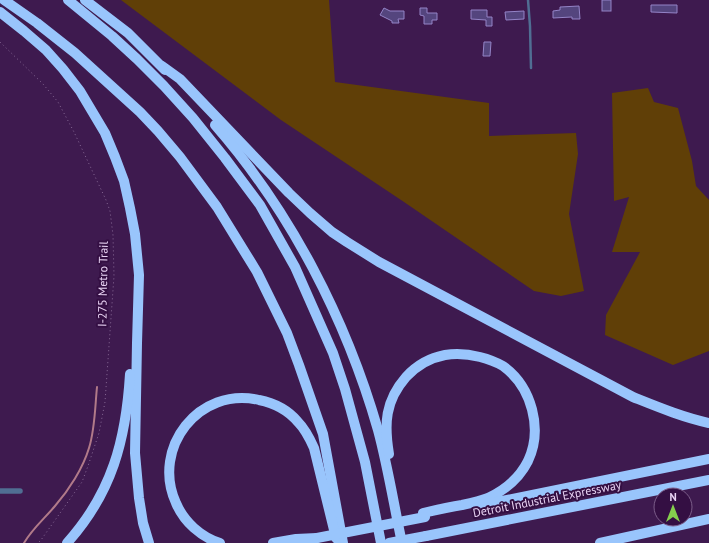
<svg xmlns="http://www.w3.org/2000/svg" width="709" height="543" viewBox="0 0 709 543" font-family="'PT Sans',sans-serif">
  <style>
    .green { fill: #603f07 }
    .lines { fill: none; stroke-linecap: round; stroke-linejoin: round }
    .stream { stroke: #b17a89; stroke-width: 2 }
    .building { fill: #54457e; stroke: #9484c7 }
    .path { stroke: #886a96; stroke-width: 1; stroke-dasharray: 1 3; stroke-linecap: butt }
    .lane { stroke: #506e93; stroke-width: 2.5 }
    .street { stroke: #506e93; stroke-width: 5.5 }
    .highway { stroke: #99c5fc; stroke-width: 10 }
    .highway-bridge { stroke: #99c5fc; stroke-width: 10 }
    .labels { text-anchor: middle; stroke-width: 4; stroke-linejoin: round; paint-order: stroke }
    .street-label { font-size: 12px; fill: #e9d4f4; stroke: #340f43 }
  </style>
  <rect width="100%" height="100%" fill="#3e1a4f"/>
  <g class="green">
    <path d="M 121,0 L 329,0 L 335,82 L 489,103 L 489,136 L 576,133 L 578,154 L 569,214 L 584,291 L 561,296 L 534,291 L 404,202 L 281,120 Z"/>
    <path d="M 648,88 L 654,102 L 678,108 L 692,161 L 696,186 L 709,200 L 709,351 L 673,365 L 605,335 L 606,315 L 640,252 L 612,252 L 629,197 L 614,201 L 612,93 Z"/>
  </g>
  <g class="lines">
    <path class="stream" d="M 24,543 C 32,529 45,518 55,506 C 69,490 83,468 89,448 C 95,429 95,407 97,387"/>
  </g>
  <g class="building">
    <rect x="602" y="0" width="9" height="11"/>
    <path d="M 651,5 L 677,5 L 677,13 L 651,12 Z"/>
    <path d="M 579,6 L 580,19 L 572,19 L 572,17 L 553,18 L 553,11 L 560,10 L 560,7 Z"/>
    <path d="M 384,8 L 390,11 L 404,11 L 404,19 L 398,19 L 399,23 L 392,23 L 392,21 L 380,15 Z"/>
    <path d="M 420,8 L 427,8 L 427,13 L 437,13 L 437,20 L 432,20 L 432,24 L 424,24 L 424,16 L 420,15 Z"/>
    <path d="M 471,10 L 487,10 L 487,17 L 492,17 L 492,26 L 486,26 L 486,20 L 471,19 Z"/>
    <path d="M 524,11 L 524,19 L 506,20 L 505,12 Z"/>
    <path d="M 484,42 L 491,42 L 490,56 L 483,56 Z"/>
  </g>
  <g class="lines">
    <path class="path" d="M 0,42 L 43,84 L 58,102 L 74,132 L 106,200 L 110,211 L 113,235 L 114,276 L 105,402 L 99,433 L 88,466 L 82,482 L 41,540 L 38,543"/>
    <path class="lane" d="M 528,0 L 530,26 L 531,68"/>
    <path class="street" d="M 0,491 L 20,491"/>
    <g class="highway">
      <path d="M 4,0 L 37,23 L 75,53 L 140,112 L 158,131 L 180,157 L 217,207 L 257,272 L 287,333 L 299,365 L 323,434 L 343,543"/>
      <path d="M 68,0 L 112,36 L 137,59 L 164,86 L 193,118 L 225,158 L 260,205 L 295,267 L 333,353 L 345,389 L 365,462 L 381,543"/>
      <path d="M 85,0 L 128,33 L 165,70"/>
      <path d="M 0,12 L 24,31 L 46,50 L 63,69 L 80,91 L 105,133 L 115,157 L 124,181 L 130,208 L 135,234 L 139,275 L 137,343 L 135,453 L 139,498 L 143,523 L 149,543"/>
      <path d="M 162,66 L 180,79 L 289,193 L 310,213 L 332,232 L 347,242 L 379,262 L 633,397 C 658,407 682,417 709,423"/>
      <path d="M 215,125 C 291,212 346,319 378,430 C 388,467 394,506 402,543"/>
      <path d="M 389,454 C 384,424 385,401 406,377 C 416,366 429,358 445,355 C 457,353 468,354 480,357 C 488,359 496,362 503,366 C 532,387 543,429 528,461 C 520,477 505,490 488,498 C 480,501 471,503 462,505 C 449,507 436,510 423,513"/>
      <path d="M 482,505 L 709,459"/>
      <path d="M 426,536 L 709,480"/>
      <path d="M 67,543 C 112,493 126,440 130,374"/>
      <path d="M 220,543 C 201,537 184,522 176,503 C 151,448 199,386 259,400 C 274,403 288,410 298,422 C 305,429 310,439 314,448 L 336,538 L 339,541"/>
      <path d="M 273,543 L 296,539 L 317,538"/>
      <path d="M 600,543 L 709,519"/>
    </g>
    <g class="highway-bridge">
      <path d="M 317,538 L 425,517"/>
      <path d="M 389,543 L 426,536"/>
    </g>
  </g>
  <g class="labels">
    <g class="street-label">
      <text transform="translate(103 284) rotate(-89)" y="4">I-275 Metro Trail</text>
      <text transform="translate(547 499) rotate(-11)" y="4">Detroit Industrial Expressway</text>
    </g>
  </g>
  <g transform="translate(673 507)"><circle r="19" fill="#340f43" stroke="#7c5e8a"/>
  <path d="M0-3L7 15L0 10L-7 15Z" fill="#85cf4d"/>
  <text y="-6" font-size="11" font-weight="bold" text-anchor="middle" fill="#e9d4f4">N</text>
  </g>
</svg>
